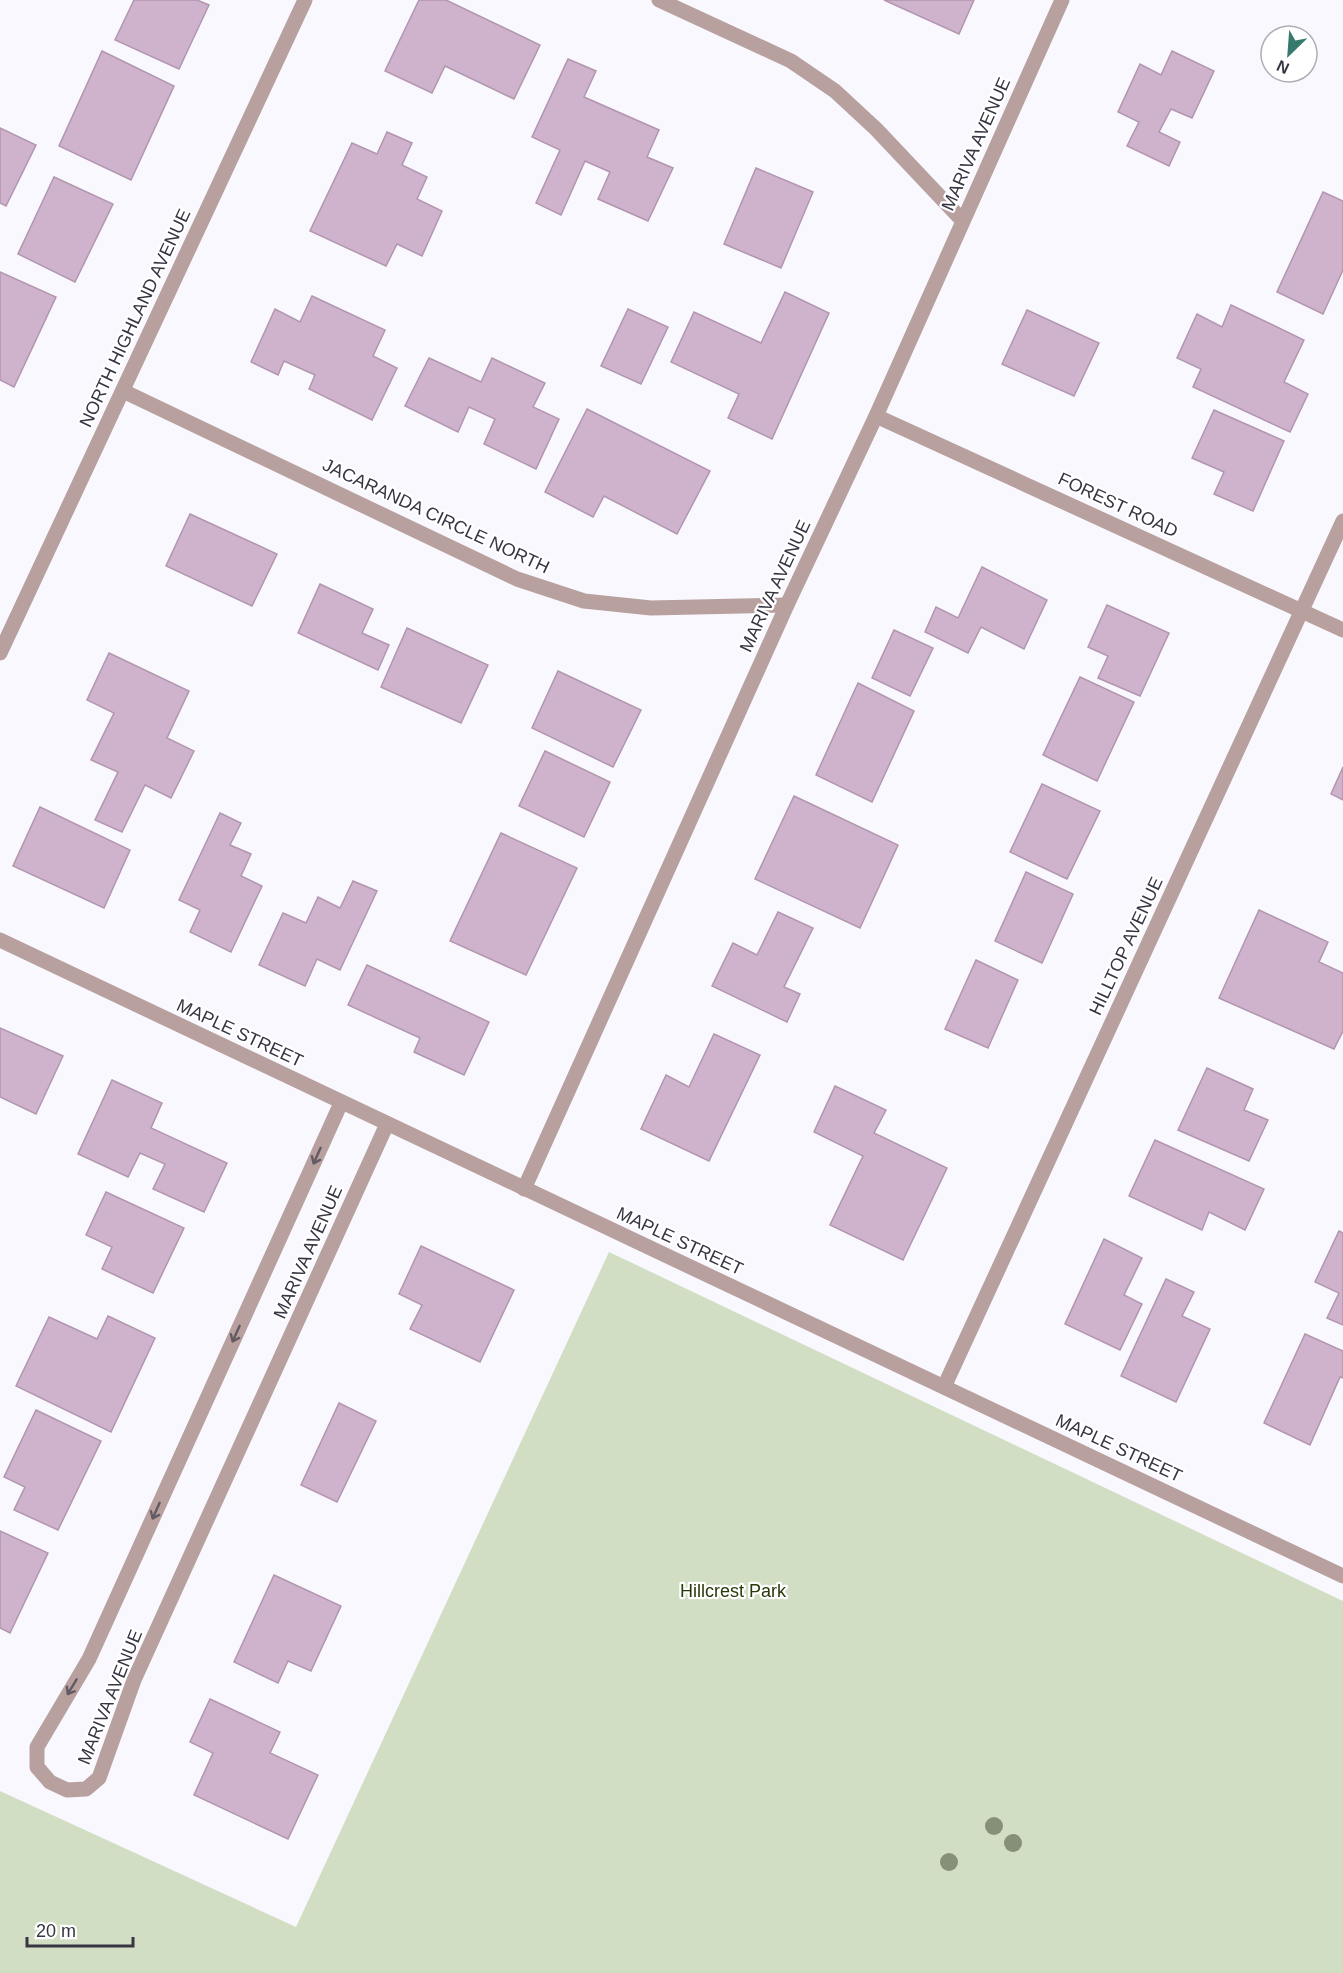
<svg xmlns="http://www.w3.org/2000/svg" width="1343" height="1973" viewBox="0 0 1343 1973" font-family="Arial,sans-serif">
  <style>
    .green { fill: #d2dec3 }
    .building { fill: #cfb3cc; stroke: #b296af; stroke-width: 1.5 }
    .lines { fill: none; stroke-linecap: round; stroke-linejoin: round }
    .minor { stroke: #b7a09e; stroke-width: 15 }
    .tree { fill: #868f78 }
    .oneway { stroke: #645a63 }
    .labels { text-anchor: middle; stroke-width: 4.5; stroke-linejoin: round; paint-order: stroke }
    .street-label { font-size: 18px; fill: #373543; stroke: #fff }
    .park-label { font-size: 18px; fill: #28390a; stroke: #fff }
  </style>
  <rect width="100%" height="100%" fill="#f9f8ff"/>
  <path class="green" d="M 609,1252 L 1343,1601 L 1343,1973 L 0,1973 L 0,1791 L 296,1927 Z"/>
  <g class="building">
    <path d="M 134,0 L 197,0 L 209,5 L 179,69 L 115,40 Z"/>
    <path d="M 419,0 L 446,0 L 540,45 L 514,99 L 445,66 L 432,93 L 385,71 Z"/>
    <path d="M 884,0 L 974,0 L 959,34 Z"/>
    <path d="M 102,51 L 174,86 L 131,180 L 59,146 Z"/>
    <path d="M 1172,51 L 1214,71 L 1192,118 L 1171,109 L 1159,132 L 1180,142 L 1169,166 L 1127,146 L 1139,122 L 1118,112 L 1140,64 L 1161,75 Z"/>
    <path d="M 568,59 L 596,71 L 584,97 L 659,130 L 647,157 L 673,168 L 648,221 L 598,199 L 610,172 L 585,161 L 561,215 L 536,203 L 560,150 L 532,137 Z"/>
    <path d="M 0,128 L 36,145 L 6,206 L 0,203 Z"/>
    <path d="M 387,132 L 412,143 L 402,165 L 427,177 L 417,199 L 442,211 L 422,256 L 397,244 L 386,266 L 310,231 L 352,143 L 377,154 Z"/>
    <path d="M 756,168 L 813,192 L 781,268 L 724,244 Z"/>
    <path d="M 54,177 L 113,204 L 75,282 L 18,254 Z"/>
    <path d="M 1323,192 L 1343,201 L 1343,270 L 1323,314 L 1277,292 Z"/>
    <path d="M 0,272 L 56,297 L 14,387 L 0,380 Z"/>
    <path d="M 785,292 L 829,313 L 772,439 L 728,418 L 739,394 L 671,362 L 694,312 L 761,343 Z"/>
    <path d="M 312,296 L 385,330 L 373,356 L 397,368 L 372,420 L 309,389 L 315,375 L 284,361 L 278,375 L 251,362 L 275,309 L 300,322 Z"/>
    <path d="M 1231,305 L 1304,340 L 1284,382 L 1308,394 L 1290,432 L 1193,387 L 1201,369 L 1177,358 L 1197,314 L 1222,327 Z"/>
    <path d="M 628,309 L 668,327 L 641,384 L 601,366 Z"/>
    <path d="M 1027,310 L 1099,343 L 1074,396 L 1002,364 Z"/>
    <path d="M 429,358 L 481,382 L 492,358 L 545,383 L 533,407 L 559,419 L 536,469 L 484,444 L 495,419 L 469,407 L 458,432 L 405,406 Z"/>
    <path d="M 587,409 L 710,471 L 677,534 L 604,496 L 593,517 L 545,492 Z"/>
    <path d="M 1214,410 L 1284,441 L 1253,511 L 1214,494 L 1224,472 L 1192,458 Z"/>
    <path d="M 190,514 L 277,554 L 252,606 L 166,566 Z"/>
    <path d="M 982,567 L 1047,600 L 1024,649 L 981,627 L 968,653 L 925,632 L 936,607 L 958,618 Z"/>
    <path d="M 320,584 L 373,609 L 362,633 L 389,645 L 378,670 L 298,633 Z"/>
    <path d="M 1107,605 L 1169,633 L 1140,696 L 1098,678 L 1108,656 L 1088,647 Z"/>
    <path d="M 407,628 L 488,665 L 461,723 L 381,687 Z"/>
    <path d="M 894,630 L 933,648 L 910,696 L 872,678 Z"/>
    <path d="M 109,653 L 189,691 L 167,738 L 194,751 L 171,798 L 145,785 L 122,832 L 95,820 L 118,772 L 91,760 L 114,713 L 87,700 Z"/>
    <path d="M 558,671 L 641,710 L 613,767 L 532,728 Z"/>
    <path d="M 1080,677 L 1134,702 L 1097,781 L 1043,755 Z"/>
    <path d="M 858,683 L 914,711 L 872,802 L 816,775 Z"/>
    <path d="M 545,751 L 610,782 L 584,837 L 519,806 Z"/>
    <path d="M 1343,767 L 1343,800 L 1331,794 Z"/>
    <path d="M 1042,784 L 1100,811 L 1067,879 L 1010,852 Z"/>
    <path d="M 794,796 L 898,845 L 860,928 L 755,879 Z"/>
    <path d="M 40,807 L 130,850 L 104,908 L 13,866 Z"/>
    <path d="M 220,813 L 241,823 L 230,845 L 251,854 L 241,876 L 262,886 L 231,952 L 190,932 L 200,910 L 179,900 Z"/>
    <path d="M 501,833 L 577,868 L 526,975 L 450,941 Z"/>
    <path d="M 1026,872 L 1073,894 L 1042,963 L 995,941 Z"/>
    <path d="M 353,881 L 377,891 L 340,970 L 317,959 L 305,986 L 259,965 L 283,913 L 306,923 L 318,897 L 340,908 Z"/>
    <path d="M 1259,910 L 1328,942 L 1319,962 L 1343,973 L 1343,1031 L 1334,1049 L 1219,998 Z"/>
    <path d="M 778,912 L 813,928 L 784,987 L 800,994 L 787,1022 L 712,986 L 733,943 L 757,955 Z"/>
    <path d="M 976,960 L 1018,980 L 988,1048 L 945,1029 Z"/>
    <path d="M 367,965 L 489,1022 L 464,1075 L 414,1052 L 420,1038 L 348,1005 Z"/>
    <path d="M 0,1028 L 63,1056 L 36,1114 L 0,1097 Z"/>
    <path d="M 714,1034 L 760,1055 L 709,1161 L 641,1129 L 666,1075 L 689,1087 Z"/>
    <path d="M 1207,1068 L 1253,1089 L 1244,1110 L 1268,1120 L 1249,1161 L 1178,1130 Z"/>
    <path d="M 112,1080 L 162,1103 L 151,1128 L 227,1163 L 204,1212 L 153,1189 L 165,1164 L 140,1153 L 128,1177 L 78,1154 Z"/>
    <path d="M 835,1086 L 886,1110 L 874,1133 L 947,1168 L 903,1260 L 830,1225 L 863,1156 L 814,1132 Z"/>
    <path d="M 1155,1140 L 1264,1189 L 1245,1230 L 1209,1212 L 1202,1230 L 1129,1196 Z"/>
    <path d="M 106,1192 L 184,1228 L 153,1293 L 102,1269 L 112,1247 L 86,1235 Z"/>
    <path d="M 1339,1231 L 1343,1233 L 1343,1325 L 1327,1318 L 1339,1293 L 1315,1282 Z"/>
    <path d="M 1104,1239 L 1142,1258 L 1124,1295 L 1142,1304 L 1120,1350 L 1065,1324 Z"/>
    <path d="M 421,1246 L 514,1290 L 480,1362 L 410,1329 L 422,1305 L 399,1294 Z"/>
    <path d="M 1166,1279 L 1194,1292 L 1182,1316 L 1210,1329 L 1176,1402 L 1121,1376 Z"/>
    <path d="M 108,1316 L 155,1338 L 111,1432 L 16,1386 L 49,1317 L 97,1339 Z"/>
    <path d="M 1305,1334 L 1343,1351 L 1343,1378 L 1340,1377 L 1310,1445 L 1264,1423 Z"/>
    <path d="M 339,1403 L 376,1421 L 337,1502 L 301,1485 Z"/>
    <path d="M 36,1410 L 101,1441 L 58,1530 L 14,1510 L 25,1487 L 4,1477 Z"/>
    <path d="M 0,1531 L 48,1553 L 10,1633 L 0,1628 Z"/>
    <path d="M 274,1575 L 341,1606 L 311,1671 L 288,1661 L 278,1683 L 234,1662 Z"/>
    <path d="M 210,1699 L 280,1732 L 270,1753 L 318,1775 L 288,1839 L 194,1795 L 213,1753 L 190,1742 Z"/>
  </g>
  <g class="lines">
    <g class="minor">
      <path d="M 659,0 L 791,61 L 835,91 L 876,129 L 962,220"/>
      <path d="M 123,391 L 517,579 L 584,601 L 651,608 L 787,605"/>
      <path d="M 876,416 L 1343,630"/>
      <path d="M 0,653 L 305,0"/>
      <path d="M 0,940 L 1343,1576"/>
      <path d="M 341,1103 L 89,1659 L 37,1747 L 37,1767 L 50,1782 L 67,1790 L 86,1789 L 99,1778 L 134,1680 L 387,1124"/>
      <path d="M 524,1189 L 787,605 L 876,416 L 1062,0"/>
      <path d="M 944,1387 L 1343,521"/>
    </g>
  </g>
  <g class="tree">
    <circle cx="994" cy="1826" r="9"/>
    <circle cx="1013" cy="1843" r="9"/>
    <circle cx="949" cy="1862" r="9"/>
  </g>
  <defs><path id="oneway-shaft" d="M-6 0H5M1.5-3L5.5 0L1.5 3" fill="none" stroke-width="1.6" stroke-linecap="round" stroke-linejoin="round" transform="scale(1.5)"/></defs>
  <g class="oneway">
    <use href="#oneway-shaft" transform="translate(317 1156) rotate(114)"/>
    <use href="#oneway-shaft" transform="translate(236 1334) rotate(114)"/>
    <use href="#oneway-shaft" transform="translate(156 1511) rotate(114)"/>
    <use href="#oneway-shaft" transform="translate(72 1687) rotate(121)"/>
  </g>
  <g class="labels">
    <g class="street-label">
      <text transform="translate(976 144) rotate(-66)" y="6">MARIVA AVENUE</text>
      <text transform="translate(135 318) rotate(-65)" y="6">NORTH HIGHLAND AVENUE</text>
      <text transform="translate(1118 505) rotate(25)" y="6">FOREST ROAD</text>
      <text transform="translate(436 516) rotate(25)" y="6">JACARANDA CIRCLE NORTH</text>
      <text transform="translate(775 586) rotate(-65)" y="6">MARIVA AVENUE</text>
      <text transform="translate(1126 946) rotate(-65)" y="6">HILLTOP AVENUE</text>
      <text transform="translate(240 1033) rotate(25)" y="6">MAPLE STREET</text>
      <text transform="translate(680 1241) rotate(25)" y="6">MAPLE STREET</text>
      <text transform="translate(308 1252) rotate(-66)" y="6">MARIVA AVENUE</text>
      <text transform="translate(1119 1448) rotate(25)" y="6">MAPLE STREET</text>
      <text transform="translate(110 1697) rotate(-68)" y="6">MARIVA AVENUE</text>
    </g>
    <g class="park-label">
      <text x="733" y="1597">Hillcrest Park</text>
    </g>
  </g>
  <g transform="translate(1289 54) rotate(205)"><circle r="28" fill="#ffffff" stroke="#afaeb4" stroke-width="1.5"/>
  <path d="M0-4.5L10 22L0 15L-10 22Z" fill="#367a6d"/>
  <text y="-9" font-size="16" font-weight="bold" text-anchor="middle" fill="#373543">N</text>
  </g>
  <path d="M27 1937v9h106v-9" fill="none" stroke="#373543" stroke-width="3"/>
  <text x="36" y="1937" font-size="18" fill="#373543" stroke="#ffffff" stroke-width="4.5" paint-order="stroke">20 m</text>
</svg>
